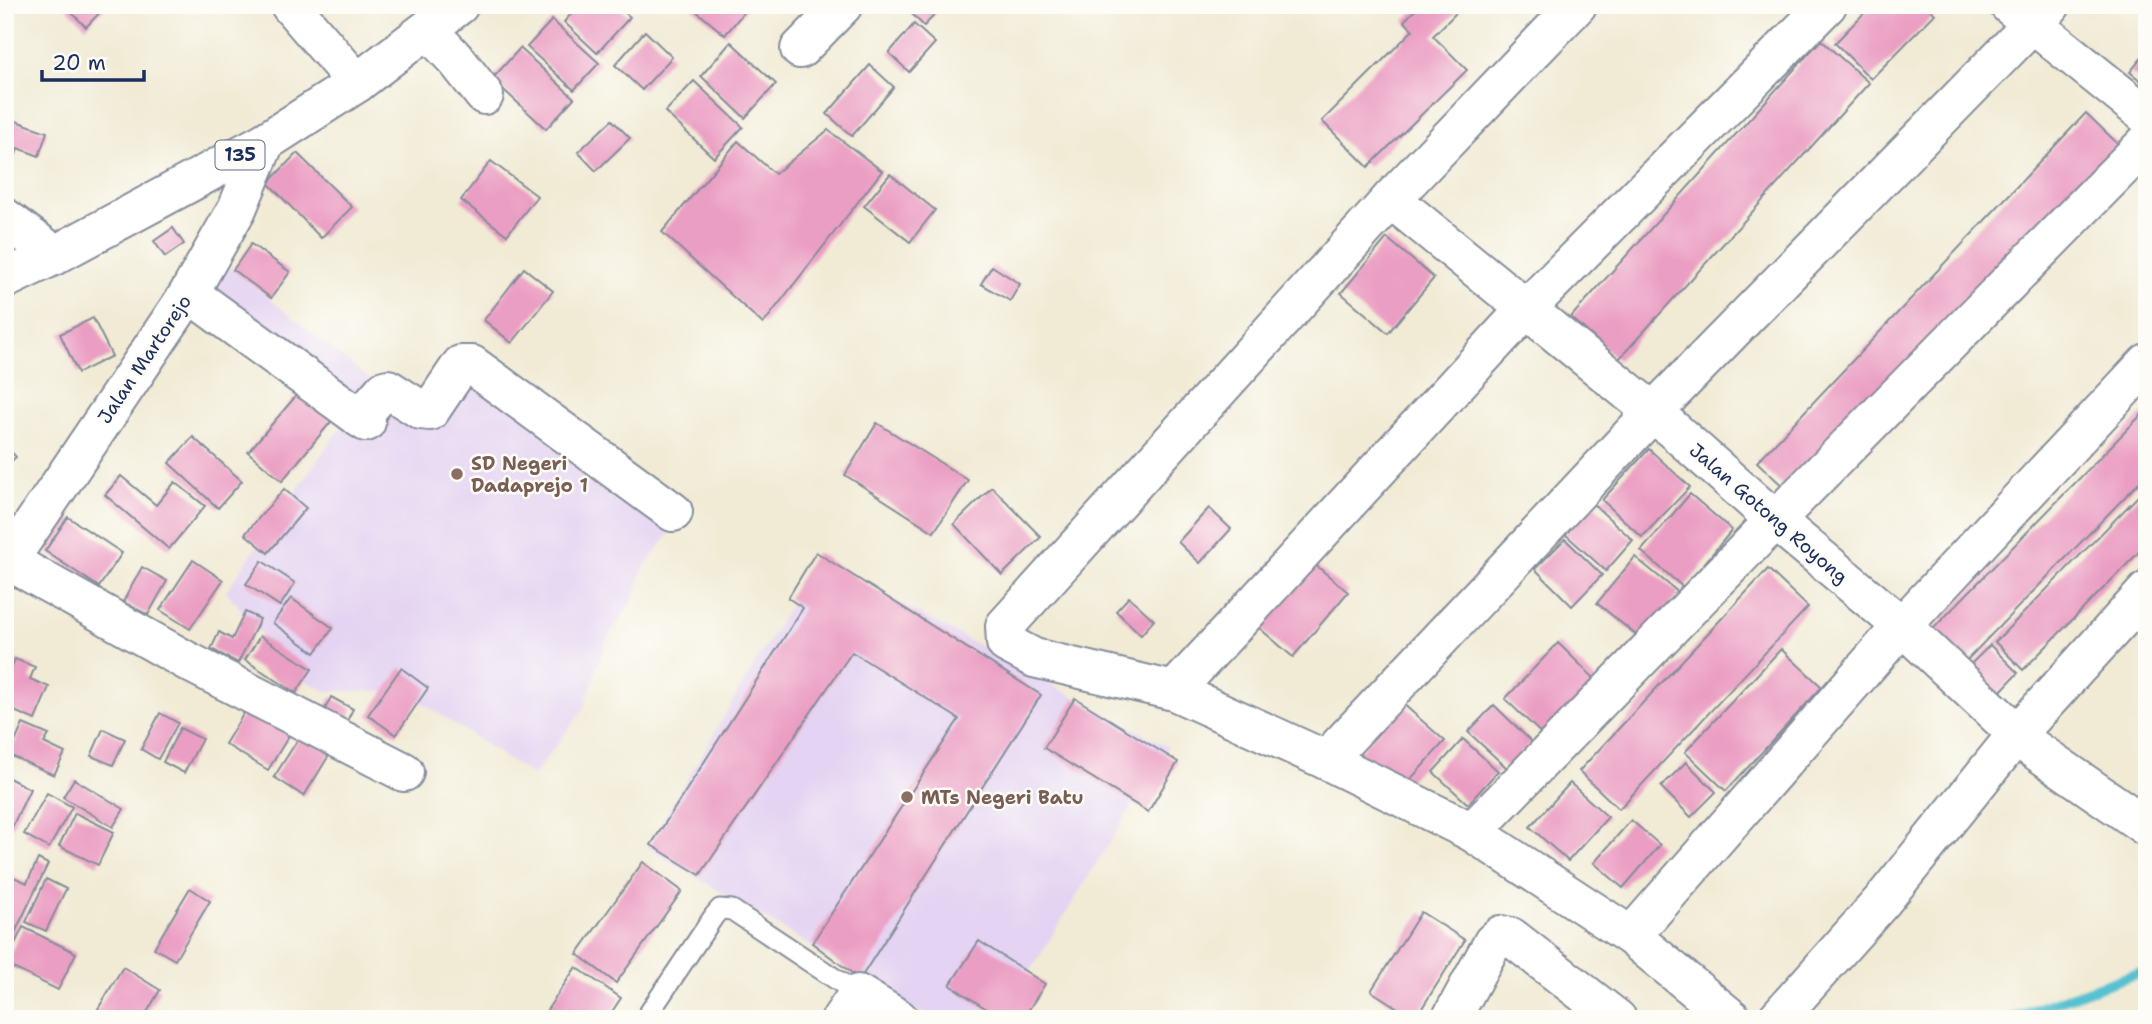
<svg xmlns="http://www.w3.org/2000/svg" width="2152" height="1024" viewBox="0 0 2152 1024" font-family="'Shantell Sans',sans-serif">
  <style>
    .built { fill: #e4d3f2 }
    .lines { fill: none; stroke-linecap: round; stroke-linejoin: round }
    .stream { stroke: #56c1d1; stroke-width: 10 }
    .building { fill: #eb9ec3 }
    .service-casing { stroke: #868d9a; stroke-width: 23 }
    .minor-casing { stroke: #868d9a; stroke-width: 42 }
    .primary-casing { stroke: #868d9a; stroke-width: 42 }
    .service { stroke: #fff; stroke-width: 19 }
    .minor { stroke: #fff; stroke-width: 38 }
    .primary { stroke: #fff; stroke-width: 38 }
    .education-dot { fill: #8d6e63; stroke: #fdfcf7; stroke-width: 2.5 }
    .labels { text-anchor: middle; stroke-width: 5; stroke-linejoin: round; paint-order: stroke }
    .shield { fill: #fdfcf7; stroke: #5f6c8c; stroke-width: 2 }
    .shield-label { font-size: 18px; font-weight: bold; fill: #1b2f5e }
    .street-label { font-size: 19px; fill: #1b2f5e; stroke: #fdfcf7 }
    .education-label { font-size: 19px; font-weight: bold; fill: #785e54; stroke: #fdfcf7; text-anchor: start }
  </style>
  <rect width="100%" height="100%" fill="#fdfcf7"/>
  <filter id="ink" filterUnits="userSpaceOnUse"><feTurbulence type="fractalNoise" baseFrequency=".0143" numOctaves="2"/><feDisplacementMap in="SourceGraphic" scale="14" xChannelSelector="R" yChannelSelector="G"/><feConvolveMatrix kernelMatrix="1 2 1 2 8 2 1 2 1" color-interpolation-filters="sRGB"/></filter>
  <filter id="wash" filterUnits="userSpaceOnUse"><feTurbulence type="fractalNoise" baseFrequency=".00686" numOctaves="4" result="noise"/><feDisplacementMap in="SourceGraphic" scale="28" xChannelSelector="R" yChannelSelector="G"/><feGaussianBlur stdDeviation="1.57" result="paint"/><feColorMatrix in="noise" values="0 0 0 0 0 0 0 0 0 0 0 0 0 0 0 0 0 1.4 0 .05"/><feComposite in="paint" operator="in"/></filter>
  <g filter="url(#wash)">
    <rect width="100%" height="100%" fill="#f1ebd5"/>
    <g class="built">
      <path d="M 230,267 L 389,395 L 428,423 L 465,371 L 676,525 L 644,567 L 634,598 L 606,640 L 583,710 L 533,776 L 404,691 L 326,691 L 296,676 L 226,591 L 345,421 L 195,310 Z"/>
      <path d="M 817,559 L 1168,747 L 1001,1019 L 931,1019 L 647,847 Z"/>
    </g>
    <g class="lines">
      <path class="stream" d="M 2007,1019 L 2147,970"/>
    </g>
    <g id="blocks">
      <g class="building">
        <path d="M 64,5 L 107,5 L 86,27 Z"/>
        <path d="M 579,5 L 617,5 L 630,17 L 597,53 L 564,22 Z"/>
        <path d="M 689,5 L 734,6 L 750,5 L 725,35 Z"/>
        <path d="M 903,5 L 944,5 L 924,26 Z"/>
        <path d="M 1420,5 L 1464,5 L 1433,36 L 1467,70 L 1368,167 L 1322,121 L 1413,30 L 1404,21 Z"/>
        <path d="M 1872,5 L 1927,5 L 1935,14 L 1871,79 L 1835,43 Z"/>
        <path d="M 552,20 L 599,63 L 574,90 L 527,47 Z"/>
        <path d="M 914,24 L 935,43 L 909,72 L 889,53 Z"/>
        <path d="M 645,31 L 672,57 L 642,90 L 615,65 Z"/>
        <path d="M 1821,40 L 1869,83 L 1618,360 L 1571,317 Z"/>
        <path d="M 731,42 L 776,84 L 745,118 L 701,76 Z"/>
        <path d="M 520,48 L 574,98 L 546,129 L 492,79 Z"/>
        <path d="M 2147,51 L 2147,86 L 2130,72 Z"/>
        <path d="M 870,65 L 894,87 L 852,136 L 827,114 Z"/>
        <path d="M 694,81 L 743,127 L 714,158 L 665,112 Z"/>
        <path d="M 2086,113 L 2118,144 L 1790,493 L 1757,462 Z"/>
        <path d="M 5,117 L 47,132 L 39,156 L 18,148 L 15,157 L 5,153 Z"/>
        <path d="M 612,120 L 630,138 L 596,171 L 578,152 Z"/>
        <path d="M 828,130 L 882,171 L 763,324 L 662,232 L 738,141 L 775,174 Z"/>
        <path d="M 297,153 L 352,207 L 321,238 L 268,183 Z"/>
        <path d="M 491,161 L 537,196 L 507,235 L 461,200 Z"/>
        <path d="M 890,174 L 935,210 L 910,242 L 864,206 Z"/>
        <path d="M 173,228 L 184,244 L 165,257 L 154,241 Z"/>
        <path d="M 1387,238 L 1434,278 L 1388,333 L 1341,293 Z"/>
        <path d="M 251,244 L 290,272 L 271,298 L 233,270 Z"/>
        <path d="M 992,266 L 1020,284 L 1010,301 L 981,284 Z"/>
        <path d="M 524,268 L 553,291 L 512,343 L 484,320 Z"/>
        <path d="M 93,318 L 112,356 L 78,373 L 60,334 Z"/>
        <path d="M 301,390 L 334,418 L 282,481 L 248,452 Z"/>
        <path d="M 2147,409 L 2147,474 L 1963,664 L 1930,632 Z"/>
        <path d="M 877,423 L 968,480 L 934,532 L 845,475 Z"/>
        <path d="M 193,437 L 242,481 L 218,508 L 169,463 Z"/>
        <path d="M 5,445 L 16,457 L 5,467 Z"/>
        <path d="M 1649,449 L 1690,487 L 1642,537 L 1602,500 Z"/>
        <path d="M 121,476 L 156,505 L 175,482 L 205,506 L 169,549 L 105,495 Z"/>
        <path d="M 992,487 L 1041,537 L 1002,575 L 954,524 Z"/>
        <path d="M 2147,487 L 2147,544 L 2023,670 L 1995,642 Z"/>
        <path d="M 284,489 L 306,508 L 268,553 L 245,534 Z"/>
        <path d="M 1690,494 L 1732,530 L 1684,588 L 1641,551 Z"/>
        <path d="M 1592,503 L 1633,540 L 1606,571 L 1565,534 Z"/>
        <path d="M 1209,508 L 1231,529 L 1200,563 L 1178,542 Z"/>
        <path d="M 68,517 L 122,553 L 99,587 L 45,551 Z"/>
        <path d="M 1565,539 L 1602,575 L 1572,606 L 1535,569 Z"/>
        <path d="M 816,552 L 1041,695 L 860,979 L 812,943 L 959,719 L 852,652 L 700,875 L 651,845 L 803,608 L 788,598 Z"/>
        <path d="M 1635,557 L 1679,593 L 1641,639 L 1597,603 Z"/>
        <path d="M 193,560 L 223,580 L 190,629 L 160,610 Z"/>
        <path d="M 262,561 L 295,583 L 280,606 L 246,584 Z"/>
        <path d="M 1312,562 L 1348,592 L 1293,657 L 1258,627 Z"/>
        <path d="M 142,567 L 167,581 L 148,615 L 123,602 Z"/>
        <path d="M 1768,569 L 1808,607 L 1619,809 L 1579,771 Z"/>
        <path d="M 1129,597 L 1154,620 L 1141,635 L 1116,611 Z"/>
        <path d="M 291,598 L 333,628 L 315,653 L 273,623 Z"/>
        <path d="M 245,612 L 260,619 L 238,663 L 211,649 L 219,632 L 232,639 Z"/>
        <path d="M 260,636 L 312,669 L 296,693 L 245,660 Z"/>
        <path d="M 1558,643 L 1597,681 L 1545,737 L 1505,699 Z"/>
        <path d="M 1990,645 L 2018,673 L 1997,695 L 1967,668 Z"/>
        <path d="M 1781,649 L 1822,687 L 1726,791 L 1685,752 Z"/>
        <path d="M 15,659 L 35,667 L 30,679 L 49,687 L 35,720 L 5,707 L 5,682 Z"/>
        <path d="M 401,668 L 428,688 L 396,735 L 368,715 Z"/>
        <path d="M 331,697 L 353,709 L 344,727 L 322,715 Z"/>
        <path d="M 1075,698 L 1178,762 L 1148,812 L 1044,748 Z"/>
        <path d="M 250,703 L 293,729 L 268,770 L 225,744 Z"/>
        <path d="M 1402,703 L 1445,741 L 1399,792 L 1357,754 Z"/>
        <path d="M 1494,705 L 1532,742 L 1508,769 L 1468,732 Z"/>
        <path d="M 160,713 L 178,723 L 158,759 L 141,749 Z"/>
        <path d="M 23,724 L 49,735 L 44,743 L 65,753 L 54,775 L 9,755 Z"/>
        <path d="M 180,728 L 202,739 L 184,773 L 163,762 Z"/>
        <path d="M 103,729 L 125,739 L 113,765 L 91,756 Z"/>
        <path d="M 302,733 L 331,752 L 304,796 L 274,777 Z"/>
        <path d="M 1463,739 L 1498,771 L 1468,804 L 1433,772 Z"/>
        <path d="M 1686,762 L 1716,792 L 1691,817 L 1661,787 Z"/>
        <path d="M 5,776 L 30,789 L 12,827 L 5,823 Z"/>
        <path d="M 74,779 L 124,809 L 113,827 L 63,797 Z"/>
        <path d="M 1570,783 L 1608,817 L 1568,861 L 1530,827 Z"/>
        <path d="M 47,793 L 72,807 L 49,848 L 24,834 Z"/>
        <path d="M 75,813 L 114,832 L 98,865 L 59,846 Z"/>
        <path d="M 1631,820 L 1660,845 L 1623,888 L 1594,863 Z"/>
        <path d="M 38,859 L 48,864 L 5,953 L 5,873 L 27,883 Z"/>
        <path d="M 643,862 L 682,891 L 616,983 L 577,954 Z"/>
        <path d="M 46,879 L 66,889 L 46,931 L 26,922 Z"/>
        <path d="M 190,888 L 210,901 L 175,960 L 154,948 Z"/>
        <path d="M 1421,912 L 1465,940 L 1415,1019 L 1371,991 Z"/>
        <path d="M 23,927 L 76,953 L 58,990 L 5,964 Z"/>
        <path d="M 979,941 L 1045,984 L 1023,1019 L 1002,1019 L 950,985 Z"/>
        <path d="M 123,967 L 160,990 L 143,1019 L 92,1019 Z"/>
        <path d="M 576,967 L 621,998 L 607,1019 L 541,1019 Z"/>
      </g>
    </g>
  </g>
  <g filter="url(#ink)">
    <use href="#blocks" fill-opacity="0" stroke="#868d9a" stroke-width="2"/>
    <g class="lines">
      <g class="service-casing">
        <path id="service" d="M 645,1019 L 714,916 L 720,909 L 732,910 L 858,994"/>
      </g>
      <g class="minor-casing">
        <g id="minor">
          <path d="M 290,5 L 357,83"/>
          <path d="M 1577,5 L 1391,199 L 1005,626 L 1006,643 L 1034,658 L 1174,691 L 1326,760 L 1472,832 L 1631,936 L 1732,1019"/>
          <path d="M 2009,5 L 2147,116"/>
          <path d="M 428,30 L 457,61 L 484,95"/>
          <path d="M 800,49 L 843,5"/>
          <path d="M 1391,199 L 1653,412 L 1775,520 L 1902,626 L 2031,747 L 2147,827"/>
          <path d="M 5,218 L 55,255"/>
          <path d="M 189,293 L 366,422"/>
          <path d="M 360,418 L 384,390 L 388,389 L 421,410 L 430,411 L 461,365 L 472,365 L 673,512"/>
          <path d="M 9,561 L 187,661 L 404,772"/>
          <path d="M 5,566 L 189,293 L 237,209 L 265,142"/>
          <path d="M 1174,691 L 1525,310 L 1827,5"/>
          <path d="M 1326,760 L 1653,412 L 2051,5"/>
          <path d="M 1472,832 L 1775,520 L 2147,142"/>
          <path d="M 1631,936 L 1902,626 L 2147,363"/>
          <path d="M 841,1019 L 858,994 L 899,1019"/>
          <path d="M 1451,1019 L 1493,942 L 1501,935 L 1511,937 L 1617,1019"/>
          <path d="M 1777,1019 L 1883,900 L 2017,734 L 2147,591"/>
        </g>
      </g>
      <g class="primary-casing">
        <path id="primary" d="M 5,279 L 55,255 L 265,142 L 357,83 L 459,5"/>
      </g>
      <use href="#service" class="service"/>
      <use href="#minor" class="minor"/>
      <use href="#primary" class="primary"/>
    </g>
  </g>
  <g class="education-dot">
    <circle cx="457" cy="474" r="7"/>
    <circle cx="907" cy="797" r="7"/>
  </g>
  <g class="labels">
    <rect class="shield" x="215.5" y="140.5" width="49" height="29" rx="5"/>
    <g class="shield-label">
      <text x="240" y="161">135</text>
    </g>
    <g class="street-label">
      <text transform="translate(144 359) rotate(-56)" y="7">Jalan Martorejo</text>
      <text transform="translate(1769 513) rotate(41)" y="7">Jalan Gotong Royong</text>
    </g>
    <g class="education-label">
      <text x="471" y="470">SD Negeri<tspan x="471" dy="22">Dadaprejo 1</tspan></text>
      <text x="921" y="804">MTs Negeri Batu</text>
    </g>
  </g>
  <rect width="2152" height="1024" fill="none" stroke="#fdfcf7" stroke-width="28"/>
  <path d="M42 70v10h102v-10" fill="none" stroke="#1b2f5e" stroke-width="3.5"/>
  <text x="52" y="70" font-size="21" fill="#1b2f5e" stroke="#fdfcf7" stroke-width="5" paint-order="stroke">20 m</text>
</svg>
